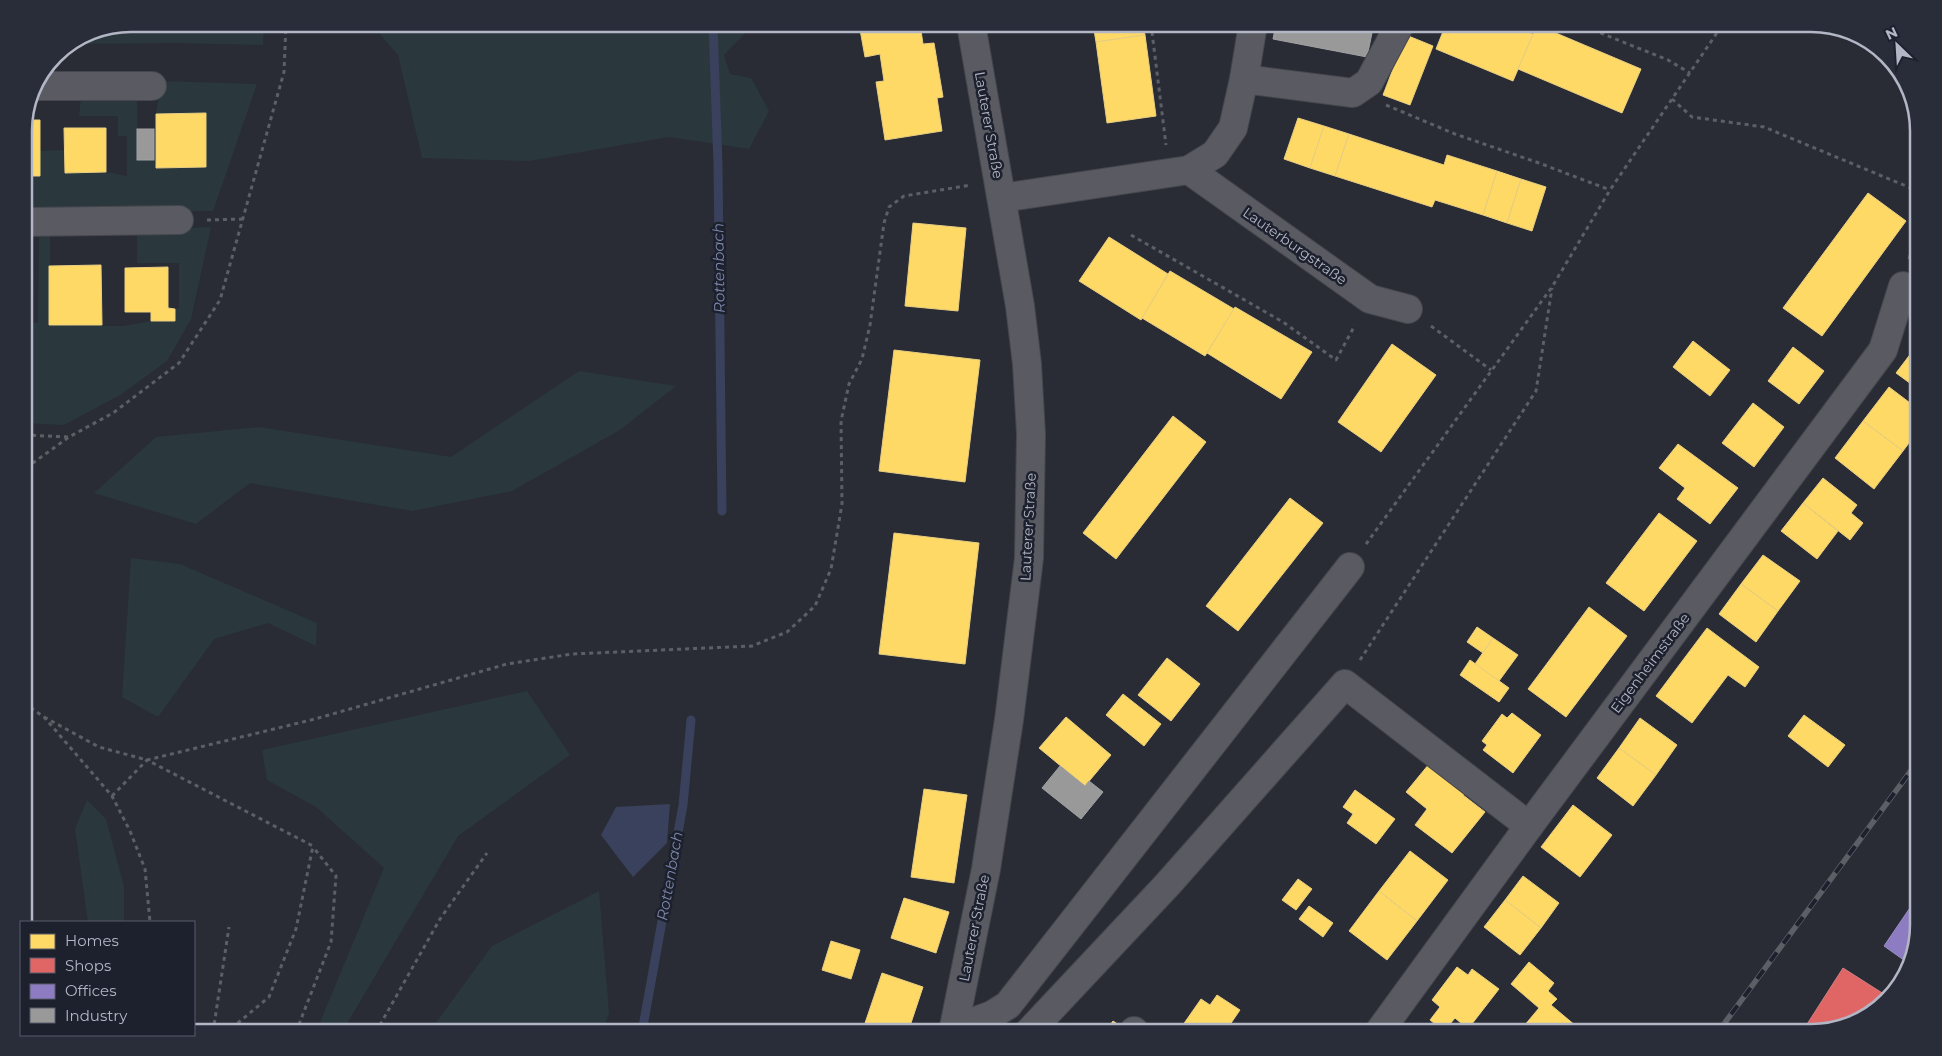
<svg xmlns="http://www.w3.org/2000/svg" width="1942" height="1056" viewBox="0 0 1942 1056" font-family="Montserrat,sans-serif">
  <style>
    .green { fill: #2a373d }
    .water { fill: #39415c }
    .homes { fill: #ffd966; stroke: #e8ce82 }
    .shops { fill: #e06666; stroke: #d27e82 }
    .offices { fill: #8e7cc3; stroke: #998dc4 }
    .industry { fill: #999; stroke: #a1a2a6 }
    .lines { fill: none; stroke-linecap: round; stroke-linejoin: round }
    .stream { stroke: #39415c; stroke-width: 9 }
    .minor-casing { stroke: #45474d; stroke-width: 30 }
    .path { stroke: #5d5f66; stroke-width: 3; stroke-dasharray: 4 4; stroke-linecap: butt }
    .minor { stroke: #595a62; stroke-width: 28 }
    .rail-casing { stroke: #5d5f66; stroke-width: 5.5 }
    .rail { stroke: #1d212e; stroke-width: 4; stroke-dasharray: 11; stroke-linecap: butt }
    .labels { text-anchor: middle; stroke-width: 5; stroke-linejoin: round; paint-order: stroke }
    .street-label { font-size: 14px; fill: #b3b6c5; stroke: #1d212e }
    .water-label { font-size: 15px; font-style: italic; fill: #7d87aa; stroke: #1d212e }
    .rim { fill: none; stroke: #b3b6c5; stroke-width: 2.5 }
  </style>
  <rect width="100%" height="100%" fill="#292c34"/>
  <g class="green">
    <path d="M 132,24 L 264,24 L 263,45 L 174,43 L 72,44 L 91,32 Z"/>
    <path d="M 371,24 L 754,24 L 724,55 L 730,74 L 751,78 L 769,111 L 749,149 L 669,137 L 529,161 L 422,158 L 398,55 Z"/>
    <path d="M 161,81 L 257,84 L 213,211 L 24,213 L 24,176 L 40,175 L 40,151 L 65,150 L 65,173 L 106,172 L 127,176 L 127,136 L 118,136 L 118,116 L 79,116 L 81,98 L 137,98 L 137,160 L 154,160 L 156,167 L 206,167 L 206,113 L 156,114 Z"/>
    <path d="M 211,227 L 191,319 L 167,361 L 120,395 L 64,425 L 24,423 L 24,321 L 38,323 L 39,237 L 50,236 L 50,325 L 123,326 L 151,321 L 175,321 L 175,309 L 179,308 L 179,263 L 137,263 L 137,230 Z"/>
    <path d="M 579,371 L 676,386 L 620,430 L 512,491 L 412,511 L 250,483 L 196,524 L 94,493 L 156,437 L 259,427 L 451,457 Z"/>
    <path d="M 131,558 L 180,564 L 317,623 L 316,646 L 268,623 L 214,639 L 158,717 L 122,697 Z"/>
    <path d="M 527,691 L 570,755 L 458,836 L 342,1032 L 316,1032 L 384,868 L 316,807 L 267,780 L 262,750 Z"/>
    <path d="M 87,800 L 106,819 L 124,887 L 124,922 L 88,922 L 75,829 Z"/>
    <path d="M 599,891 L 609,1013 L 602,1032 L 429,1032 L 492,946 Z"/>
  </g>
  <path class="water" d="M 670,804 L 667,843 L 633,877 L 601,835 L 616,807 Z"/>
  <g class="homes">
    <path d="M 859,24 L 920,24 L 923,44 L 934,43 L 943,97 L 937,98 L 942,131 L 885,140 L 876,82 L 884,81 L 880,54 L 865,57 Z"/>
    <path d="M 1093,24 L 1143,24 L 1145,35 L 1096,42 Z"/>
    <path d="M 1446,24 L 1508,24 L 1533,34 L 1513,81 L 1436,49 Z"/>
    <path d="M 1537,25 L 1641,69 L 1622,113 L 1518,69 Z"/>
    <path d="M 1145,35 L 1156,116 L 1107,123 L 1096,42 Z"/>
    <path d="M 1406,35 L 1433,46 L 1410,105 L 1383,95 Z"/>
    <path d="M 206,113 L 206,167 L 156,168 L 156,114 Z"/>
    <path d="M 1298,118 L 1324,126 L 1310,168 L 1284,159 Z"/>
    <path d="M 25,120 L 40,120 L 40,176 L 24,176 Z"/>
    <path d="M 1324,126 L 1349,134 L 1335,176 L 1310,168 Z"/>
    <path d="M 64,128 L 106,128 L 106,172 L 65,173 Z"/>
    <path d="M 1349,134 L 1444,165 L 1447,155 L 1497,171 L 1483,215 L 1435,200 L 1432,207 L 1335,176 Z"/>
    <path d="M 1497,171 L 1521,179 L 1507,223 L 1483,215 Z"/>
    <path d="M 1521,179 L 1546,187 L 1532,231 L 1507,223 Z"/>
    <path d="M 1868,193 L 1906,221 L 1822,336 L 1783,308 Z"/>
    <path d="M 913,223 L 966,228 L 958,311 L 905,306 Z"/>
    <path d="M 1109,237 L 1168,274 L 1141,320 L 1079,281 Z"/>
    <path d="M 101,265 L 102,325 L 49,325 L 49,266 Z"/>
    <path d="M 168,267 L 168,308 L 175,309 L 175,321 L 151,321 L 151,312 L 125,312 L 125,268 Z"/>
    <path d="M 24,268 L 25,268 L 26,321 L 24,321 Z"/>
    <path d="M 1170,271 L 1234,309 L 1205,356 L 1142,318 Z"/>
    <path d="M 1235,307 L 1312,352 L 1281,399 L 1207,353 Z"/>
    <path d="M 1693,341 L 1730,370 L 1710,396 L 1673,367 Z"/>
    <path d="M 1392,344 L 1436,375 L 1381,452 L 1338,422 Z"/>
    <path d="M 1918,344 L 1918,389 L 1896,373 Z"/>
    <path d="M 1793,347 L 1824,371 L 1799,404 L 1768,381 Z"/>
    <path d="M 894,350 L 980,360 L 965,482 L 879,471 Z"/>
    <path d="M 1889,387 L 1918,409 L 1918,431 L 1903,451 L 1863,421 Z"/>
    <path d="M 1753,403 L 1784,427 L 1754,467 L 1722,443 Z"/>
    <path d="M 1173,416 L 1206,442 L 1116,559 L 1083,533 Z"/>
    <path d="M 1863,421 L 1903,451 L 1874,489 L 1835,458 Z"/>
    <path d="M 1678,444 L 1738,488 L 1710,524 L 1677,499 L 1685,488 L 1659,468 Z"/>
    <path d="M 1823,478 L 1857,505 L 1851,513 L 1863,523 L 1850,540 L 1803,503 Z"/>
    <path d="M 1290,498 L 1323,523 L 1238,631 L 1206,606 Z"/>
    <path d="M 1803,503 L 1838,531 L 1817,559 L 1781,531 Z"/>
    <path d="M 1659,513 L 1697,541 L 1644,611 L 1606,583 Z"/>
    <path d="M 894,533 L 979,543 L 965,664 L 879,654 Z"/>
    <path d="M 1763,555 L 1800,581 L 1778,611 L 1741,584 Z"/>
    <path d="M 1741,584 L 1778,611 L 1756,642 L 1719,614 Z"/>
    <path d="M 1589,607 L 1627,636 L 1566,717 L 1528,689 Z"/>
    <path d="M 1477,627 L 1493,638 L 1483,653 L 1467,642 Z"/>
    <path d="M 1707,628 L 1759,667 L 1745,687 L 1728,675 L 1692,723 L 1656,696 Z"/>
    <path d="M 1493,638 L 1518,655 L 1499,681 L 1475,664 Z"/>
    <path d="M 1167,658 L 1200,684 L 1171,721 L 1138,695 Z"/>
    <path d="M 1470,660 L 1509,688 L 1499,702 L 1460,675 Z"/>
    <path d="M 1123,694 L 1161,724 L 1144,746 L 1106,715 Z"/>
    <path d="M 1512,713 L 1541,735 L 1513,773 L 1483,750 L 1487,745 L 1482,741 L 1502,714 L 1507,718 Z"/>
    <path d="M 1804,715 L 1845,745 L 1828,767 L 1788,736 Z"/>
    <path d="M 1066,717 L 1111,755 L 1085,786 L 1039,748 Z"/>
    <path d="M 1640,718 L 1677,745 L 1656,775 L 1619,748 Z"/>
    <path d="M 1619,748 L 1656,775 L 1633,806 L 1597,778 Z"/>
    <path d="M 1429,764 L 1465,792 L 1463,795 L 1485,812 L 1452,853 L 1415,825 L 1427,809 L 1406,792 Z"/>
    <path d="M 924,789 L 967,795 L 954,883 L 911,877 Z"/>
    <path d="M 1355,790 L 1395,819 L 1376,844 L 1347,823 L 1353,814 L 1343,807 Z"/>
    <path d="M 1573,805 L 1612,835 L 1580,877 L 1541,847 Z"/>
    <path d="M 1410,851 L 1448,880 L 1417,921 L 1379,891 Z"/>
    <path d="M 1523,876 L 1559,903 L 1541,928 L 1505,900 Z"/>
    <path d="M 1298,879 L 1312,889 L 1296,910 L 1282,900 Z"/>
    <path d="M 1379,891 L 1417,921 L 1387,960 L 1349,931 Z"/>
    <path d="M 904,898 L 949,912 L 936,953 L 891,938 Z"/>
    <path d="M 1505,900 L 1541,928 L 1520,955 L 1484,927 Z"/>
    <path d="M 1309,906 L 1333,923 L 1323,937 L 1299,919 Z"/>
    <path d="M 831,941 L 860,950 L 851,979 L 822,970 Z"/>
    <path d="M 1529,962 L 1554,983 L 1548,991 L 1557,999 L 1551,1005 L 1576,1026 L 1572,1032 L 1519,1032 L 1539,1008 L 1511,984 Z"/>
    <path d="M 1457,967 L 1468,975 L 1472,969 L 1499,989 L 1468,1029 L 1455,1018 L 1444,1031 L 1430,1020 L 1440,1007 L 1432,1000 Z"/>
    <path d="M 882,973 L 923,987 L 908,1032 L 862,1032 Z"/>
    <path d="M 1217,995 L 1240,1010 L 1225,1032 L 1178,1032 L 1201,999 L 1210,1005 Z"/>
    <path d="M 1113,1021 L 1129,1032 L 1105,1032 Z"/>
  </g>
  <path class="shops" d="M 1843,968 L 1887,996 L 1865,1018 L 1811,1032 L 1802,1032 Z"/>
  <path class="offices" d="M 1918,896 L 1918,925 L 1908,963 L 1884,946 Z"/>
  <g class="industry">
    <path d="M 1276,24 L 1350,24 L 1373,28 L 1367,57 L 1273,39 Z"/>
    <rect x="137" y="129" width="17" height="31"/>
    <path d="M 1060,766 L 1085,786 L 1089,781 L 1103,792 L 1081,819 L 1042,788 Z"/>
  </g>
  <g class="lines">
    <g class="stream">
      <path d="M 713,24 L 718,165 L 722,511"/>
      <path d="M 642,1032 L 683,805 L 691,720"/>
    </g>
    <g class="minor-casing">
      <g id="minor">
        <path d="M 1244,79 L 1353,93 L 1369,82 L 1400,24"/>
        <path d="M 35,86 L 152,86"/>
        <path d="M 1189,170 L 1215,154 L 1233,128 L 1244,79 L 1253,24"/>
        <path d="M 1002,198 L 1189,170 L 1370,299 L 1408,309"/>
        <path d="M 24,222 L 179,220"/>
        <path d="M 954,1029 L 992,1015 L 1008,1005 L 1350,567"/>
        <path d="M 1134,1031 L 1135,1032"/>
        <path d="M 953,1032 L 986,869 L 1009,720 L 1029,558 L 1031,434 L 1027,364 L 1020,306 L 971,24"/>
        <path d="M 1029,1032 L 1168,884 L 1345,684 L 1529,826"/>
        <path d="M 1379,1032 L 1529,826 L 1883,350 L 1903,286"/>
      </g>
    </g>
    <g class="path">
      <path d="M 1151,24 L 1166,145"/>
      <path d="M 1578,24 L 1668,60 L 1690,73"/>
      <path d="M 1672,99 L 1692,117 L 1764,127 L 1918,191"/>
      <path d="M 1386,105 L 1455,134 L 1539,163 L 1610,190"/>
      <path d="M 207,220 L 244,219"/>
      <path d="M 1131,235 L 1283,322 L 1336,360 L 1355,325"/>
      <path d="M 1909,259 L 1918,223"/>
      <path d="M 1431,326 L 1491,370"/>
      <path d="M 24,435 L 69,437 L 113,413 L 179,363 L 220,300 L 284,72 L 286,24"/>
      <path d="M 24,462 L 26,468 L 24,472"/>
      <path d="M 26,468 L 69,437"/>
      <path d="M 1366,544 L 1552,287 L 1610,190 L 1723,24"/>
      <path d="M 1360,660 L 1536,391 L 1552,288"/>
      <path d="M 24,703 L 44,717 L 112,796 L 130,831 L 145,869 L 150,922"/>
      <path d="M 44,717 L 99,747 L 147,760 L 315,719 L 507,664 L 572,654 L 752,646 L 787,632 L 815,606 L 831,569 L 842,504 L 841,421 L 849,384 L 862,359 L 870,325 L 884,223 L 889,207 L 904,196 L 971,185"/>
      <path d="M 112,796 L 147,760 L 313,846 L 296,929 L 269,997 L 227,1032"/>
      <path d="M 213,1032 L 229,927"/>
      <path d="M 296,1032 L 331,942 L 336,876 L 313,847"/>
      <path d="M 376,1032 L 440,919 L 487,853"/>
    </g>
    <use href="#minor" class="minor"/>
    <g class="rail-casing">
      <path id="rail" d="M 1718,1032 L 1918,761"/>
    </g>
    <use href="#rail" class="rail"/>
  </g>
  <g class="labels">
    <g class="street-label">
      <text transform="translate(989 125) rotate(80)" y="5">Lauterer Straße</text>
      <text transform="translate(1295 246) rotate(35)" y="5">Lauterburgstraße</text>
      <text transform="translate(1028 527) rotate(-87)" y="5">Lauterer Straße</text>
      <text transform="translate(1650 663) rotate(-53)" y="5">Eigenheimstraße</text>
      <text transform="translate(974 928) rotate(-79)" y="5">Lauterer Straße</text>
    </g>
    <g class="water-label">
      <text transform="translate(719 268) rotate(-91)" y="5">Rottenbach</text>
      <text transform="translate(670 876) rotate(-80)" y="5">Rottenbach</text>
    </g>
  </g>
  <path d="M0 0H1942V1056H0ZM131 32H1811A99 99 0 0 1 1910 131V925A99 99 0 0 1 1811 1024H131A99 99 0 0 1 32 925V131A99 99 0 0 1 131 32Z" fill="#292d3a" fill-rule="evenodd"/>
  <path class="rim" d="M131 32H1811A99 99 0 0 1 1910 131V925A99 99 0 0 1 1811 1024H131A99 99 0 0 1 32 925V131A99 99 0 0 1 131 32Z"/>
  <rect x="20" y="921" width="175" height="115" fill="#1d212e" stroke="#595d6a"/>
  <rect x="30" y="934" width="25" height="15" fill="#ffd966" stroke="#595d6a"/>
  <text x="65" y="946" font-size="15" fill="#b3b6c5">Homes</text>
  <rect x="30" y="958" width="25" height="15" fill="#e06666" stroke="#595d6a"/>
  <text x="65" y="971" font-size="15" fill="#b3b6c5">Shops</text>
  <rect x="30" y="984" width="25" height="15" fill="#8e7cc3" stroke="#595d6a"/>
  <text x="65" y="996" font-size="15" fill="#b3b6c5">Offices</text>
  <rect x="30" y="1008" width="25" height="15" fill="#999999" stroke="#595d6a"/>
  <text x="65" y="1021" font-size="15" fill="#b3b6c5">Industry</text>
  <g transform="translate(1897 45) rotate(335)" stroke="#1d212e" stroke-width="4" paint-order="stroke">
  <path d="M0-4L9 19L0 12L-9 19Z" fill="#b3b6c5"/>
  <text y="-8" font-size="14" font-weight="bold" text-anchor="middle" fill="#b3b6c5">N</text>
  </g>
</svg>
